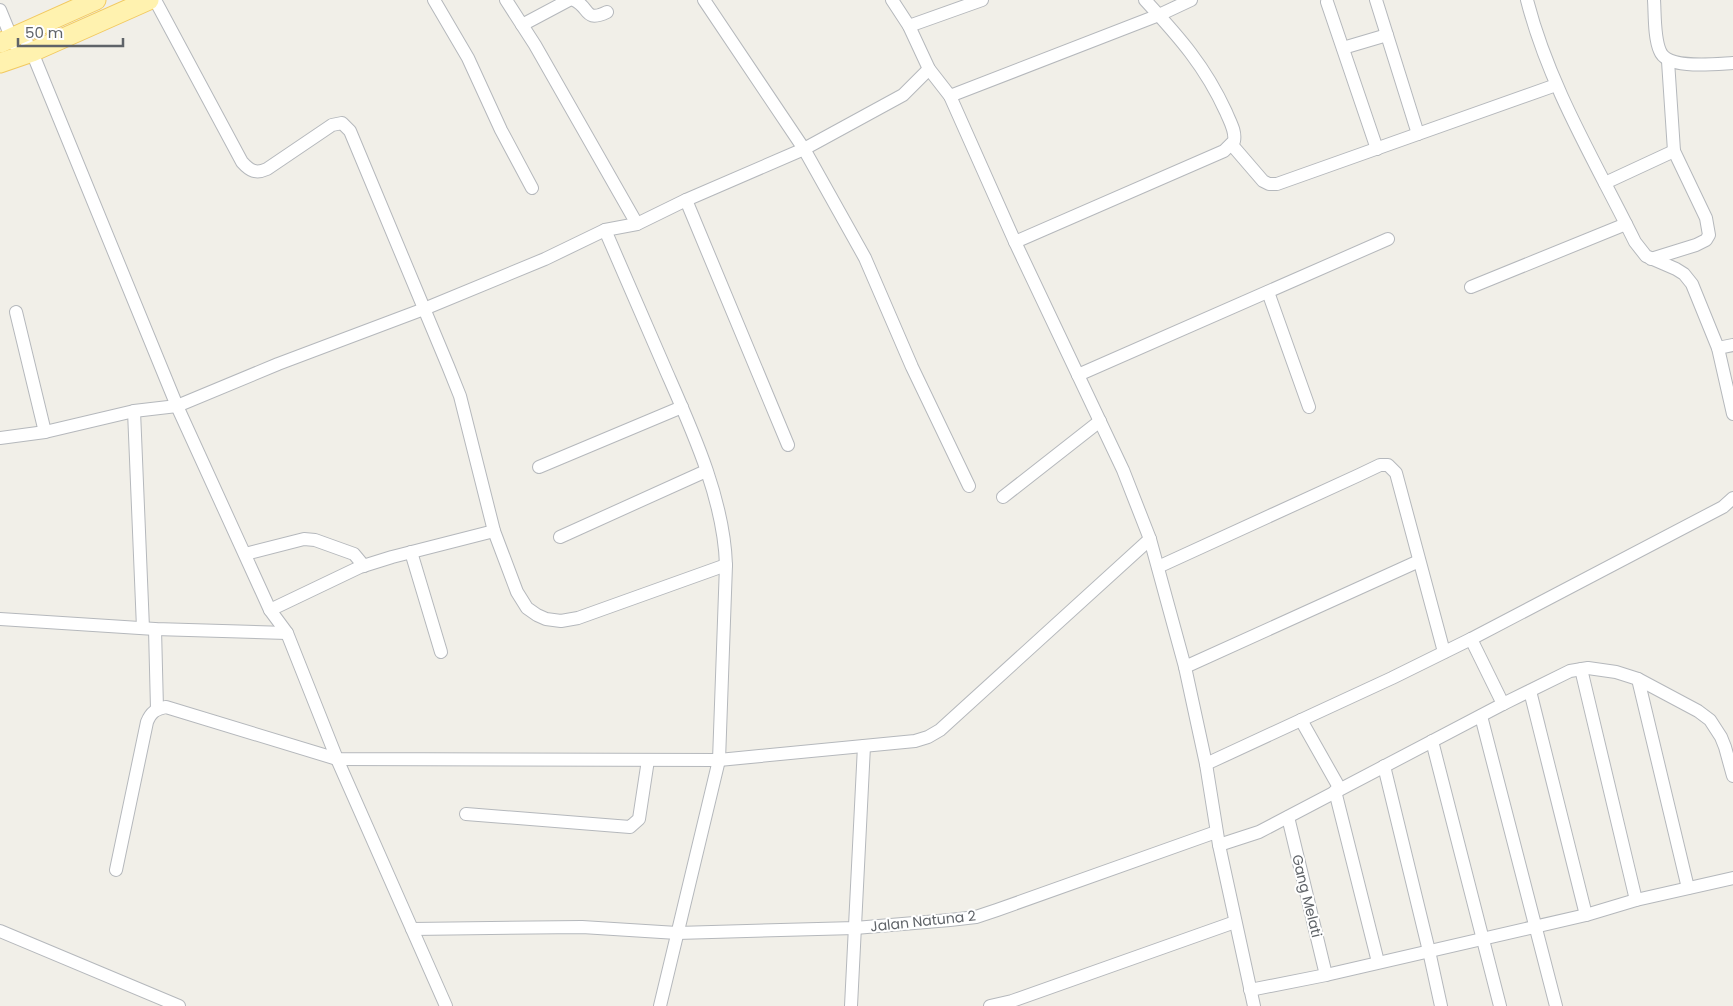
<svg xmlns="http://www.w3.org/2000/svg" width="1733" height="1006" viewBox="0 0 1733 1006" font-family="Poppins,sans-serif">
  <style>
    .lines { fill: none; stroke-linecap: round; stroke-linejoin: round }
    .minor-casing { stroke: #b5b8bc; stroke-width: 14 }
    .primary-casing { stroke: #f2c960; stroke-width: 21 }
    .minor { stroke: #fff; stroke-width: 12 }
    .primary { stroke: #fff2af; stroke-width: 19 }
    .labels { text-anchor: middle; stroke-width: 4; stroke-linejoin: round; paint-order: stroke }
    .street-label { font-size: 14px; fill: #5f6368; stroke: #fff }
  </style>
  <rect width="100%" height="100%" fill="#f1efe8"/>
  <g class="lines">
    <g class="minor-casing">
      <g id="minor">
        <path d="M 155,0 L 242,162 C 250,171 256,174 267,169 L 332,125 L 342,123 L 350,131 L 448,366 L 460,396 L 494,531 L 517,592 L 527,608 L 537,615 L 546,619 L 561,621 L 578,618 L 726,565"/>
        <path d="M 434,0 L 468,58 L 501,130 L 532,188"/>
        <path d="M 506,0 L 535,45 L 637,224"/>
        <path d="M 574,0 C 590,7 584,23 607,12"/>
        <path d="M 704,0 L 804,149 L 865,258 L 912,367 L 969,486"/>
        <path d="M 892,0 L 909,26 L 929,69 L 950,96 L 1015,242 L 1123,470 L 1150,539 L 1185,667 L 1206,764 L 1219,845 L 1254,1006"/>
        <path d="M 1376,0 L 1418,134"/>
        <path d="M 1527,0 C 1549,86 1596,163 1635,242 L 1646,256 L 1676,269 L 1684,274 L 1692,284 L 1718,348 L 1733,414"/>
        <path d="M 1654,0 C 1655,14 1654,38 1660,51 C 1667,70 1715,64 1733,63"/>
        <path d="M 1327,2 L 1377,149"/>
        <path d="M 0,10 L 14,44"/>
        <path d="M 522,25 L 569,0"/>
        <path d="M 909,26 L 982,0"/>
        <path d="M 22,34 L 32,52 L 177,406 L 270,610 L 287,633 L 337,759 L 446,1006"/>
        <path d="M 1343,48 L 1387,35"/>
        <path d="M 950,96 L 1159,15 L 1191,0"/>
        <path d="M 1232,145 L 1263,181 L 1269,184 L 1277,184 L 1556,85"/>
        <path d="M 1605,183 L 1674,151"/>
        <path d="M 686,200 L 788,445"/>
        <path d="M 605,230 C 625,277 646,325 667,373 C 693,432 724,500 726,565 L 719,760 L 660,1006"/>
        <path d="M 1015,242 L 1224,151 L 1234,141 C 1236,131 1230,122 1226,112 C 1205,66 1179,37 1145,0"/>
        <path d="M 1651,259 L 1696,245 L 1706,240 L 1709,235 L 1706,218 L 1674,151 L 1668,61"/>
        <path d="M 1471,287 L 1626,224"/>
        <path d="M 1268,292 L 1309,407"/>
        <path d="M 16,312 L 45,432"/>
        <path d="M 1718,348 L 1733,345"/>
        <path d="M 1078,375 L 1388,239"/>
        <path d="M 134,411 L 143,628"/>
        <path d="M 0,438 L 45,432 L 134,411 L 177,406 L 278,364 L 424,309 L 545,259 L 605,230 L 637,224 L 686,200 L 804,149 L 903,95 L 929,69"/>
        <path d="M 539,467 L 682,407"/>
        <path d="M 1003,497 L 1100,421"/>
        <path d="M 560,537 L 706,471"/>
        <path d="M 411,552 L 441,652"/>
        <path d="M 245,554 L 304,539 L 315,540 L 354,554 L 364,566"/>
        <path d="M 1158,567 L 1359,475 L 1380,465 L 1388,465 L 1396,473 L 1444,652"/>
        <path d="M 270,610 L 360,567 L 392,557 L 494,531"/>
        <path d="M 0,619 L 155,629 L 287,633"/>
        <path d="M 155,629 L 157,709"/>
        <path d="M 1471,639 L 1503,704"/>
        <path d="M 1185,667 L 1419,561"/>
        <path d="M 1581,669 L 1636,900"/>
        <path d="M 1638,679 L 1688,888"/>
        <path d="M 1530,691 L 1586,915"/>
        <path d="M 1481,716 L 1556,1006"/>
        <path d="M 1301,720 L 1340,789"/>
        <path d="M 1432,741 L 1500,1006"/>
        <path d="M 1206,764 L 1392,678 L 1471,639 L 1723,507 L 1733,498"/>
        <path d="M 1384,766 L 1429,951 L 1441,1006"/>
        <path d="M 1335,791 L 1378,962"/>
        <path d="M 466,814 L 630,827 L 639,819 L 648,760"/>
        <path d="M 1288,817 L 1326,975"/>
        <path d="M 1219,845 L 1259,832 L 1503,704 L 1570,671 L 1588,668 L 1616,672 L 1638,679 L 1698,711 L 1710,720 L 1721,737 L 1725,747 L 1733,776"/>
        <path d="M 116,870 L 147,722 C 151,712 156,709 166,707 L 337,759 L 719,760 L 915,741 L 928,737 L 940,730 L 1150,539"/>
        <path d="M 412,929 L 582,927 L 677,933 L 855,928 L 950,920 L 976,917 L 997,910 L 1216,832"/>
        <path d="M 0,931 L 179,1006"/>
        <path d="M 1250,990 L 1326,975 L 1586,915 L 1636,900 L 1733,878"/>
        <path d="M 851,1006 L 864,746"/>
        <path d="M 990,1006 L 1012,1001 L 1235,922"/>
      </g>
    </g>
    <g class="primary-casing">
      <g id="primary">
        <path d="M 0,43 L 96,0"/>
        <path d="M 0,63 L 32,52 L 149,0"/>
      </g>
    </g>
    <use href="#minor" class="minor"/>
    <use href="#primary" class="primary"/>
  </g>
  <g class="labels">
    <g class="street-label">
      <text transform="translate(1307 896) rotate(76)" y="5">Gang Melati</text>
      <text transform="translate(923 921) rotate(-6)" y="5">Jalan Natuna 2</text>
    </g>
  </g>
  <path d="M18 38v8h105v-8" fill="none" stroke="#5f6368" stroke-width="2.5"/>
  <text x="25" y="38" font-size="15" fill="#5f6368" stroke="#ffffff" stroke-width="4" paint-order="stroke">50 m</text>
</svg>
